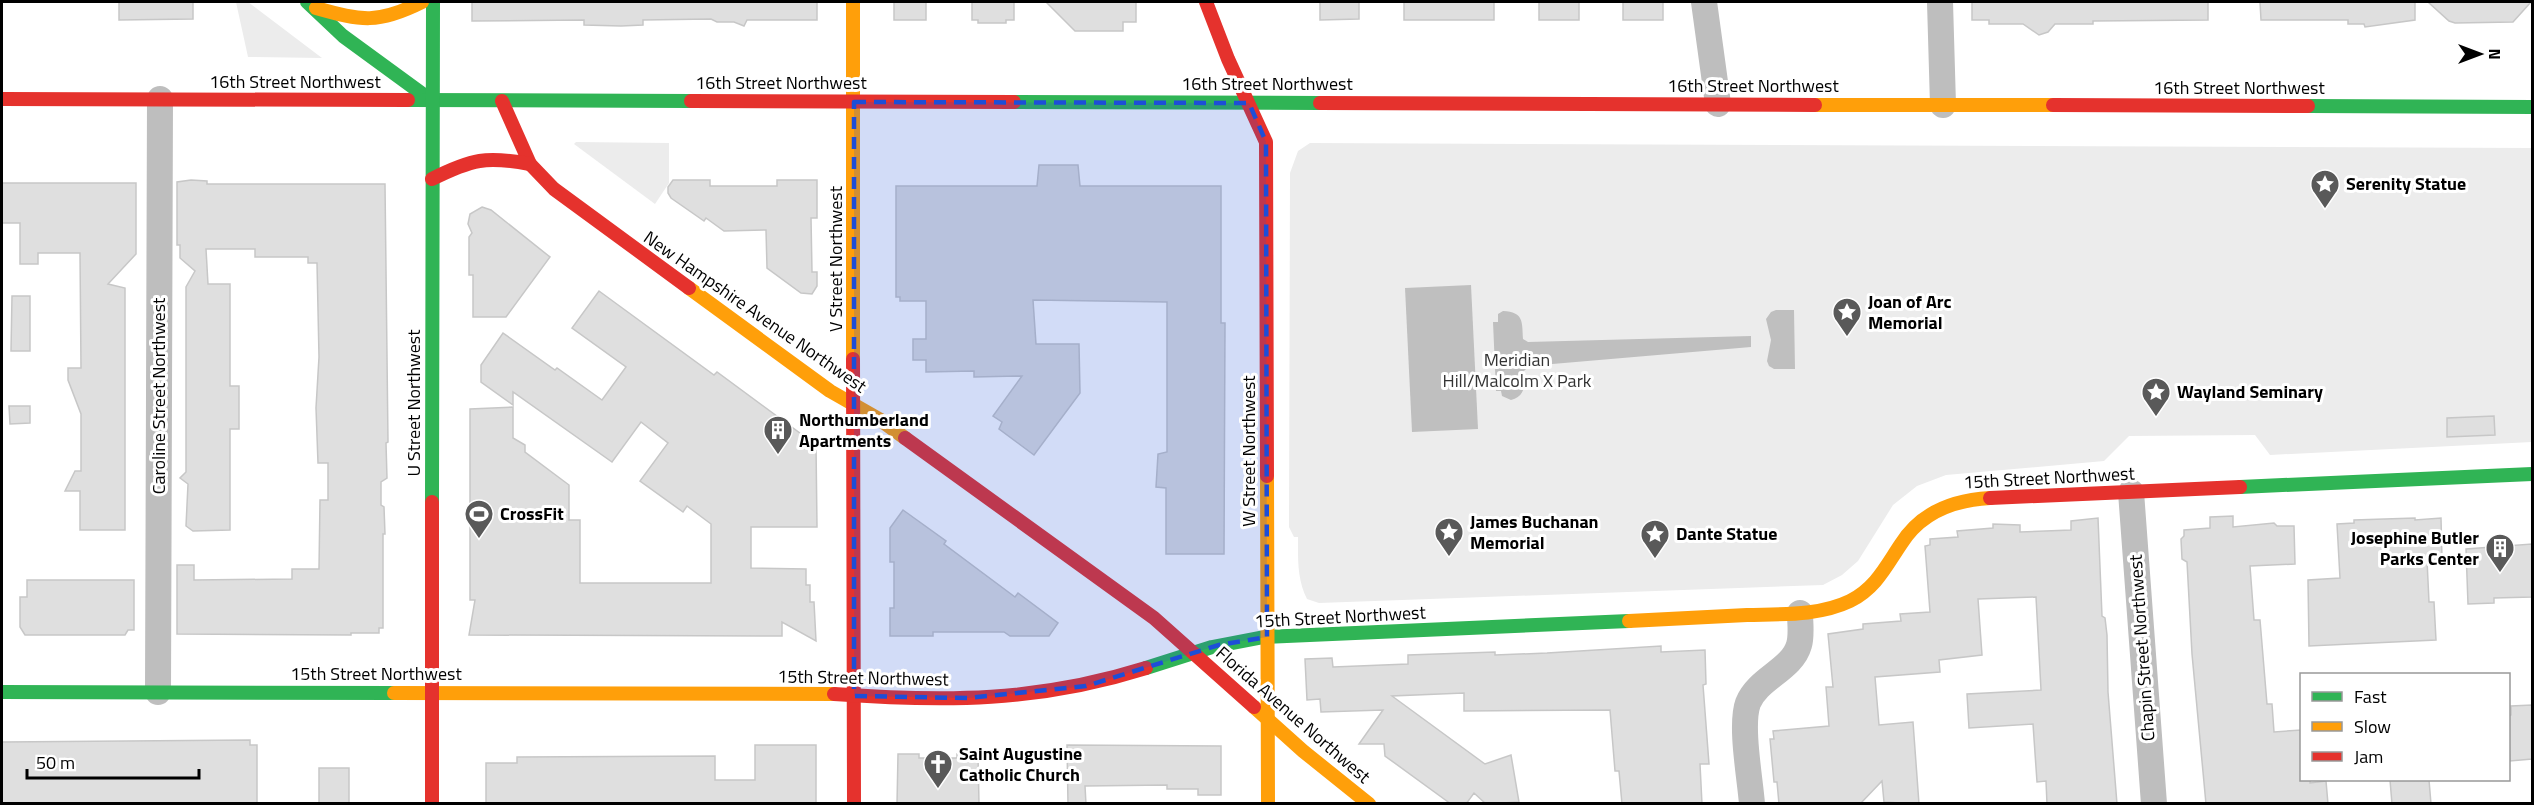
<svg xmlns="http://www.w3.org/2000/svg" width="2534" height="805" viewBox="0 0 2534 805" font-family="'Titillium Web',sans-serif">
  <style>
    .green { fill: #ececec }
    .water { fill: #bfbfbf }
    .building { fill: #dfdfdf; stroke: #c7c7c7; stroke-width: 1.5 }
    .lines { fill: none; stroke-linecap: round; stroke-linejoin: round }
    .street { stroke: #bebebe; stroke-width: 26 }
    .fast { stroke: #30b455; stroke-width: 14 }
    .slow { stroke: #ff9f0a; stroke-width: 14 }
    .jam { stroke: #e5322d; stroke-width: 14 }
    .marked { fill: #1d4ed8; fill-opacity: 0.2; stroke: #1d4ed8; stroke-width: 4.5; stroke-dasharray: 12 8; stroke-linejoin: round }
    .labels { text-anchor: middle; stroke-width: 6; stroke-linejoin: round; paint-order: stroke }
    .street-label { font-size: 18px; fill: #000; stroke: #fff }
    .poi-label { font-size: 18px; font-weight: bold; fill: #000; stroke: #fff; text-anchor: start }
    .park-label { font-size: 18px; fill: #333; stroke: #fff }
  </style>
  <rect width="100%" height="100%" fill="#fff"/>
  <g class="green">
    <path d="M 236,2 L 248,2 L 322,58 L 248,57 Z"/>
    <path d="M 576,142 L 669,143 L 669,183 L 655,204 L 574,144 Z"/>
    <path d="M 1310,143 L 2532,148 L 2532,442 L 2270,455 L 2255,435 L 2129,436 L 2104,461 L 1946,475 L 1917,486 L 1893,505 L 1858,561 L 1842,575 L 1823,585 L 1319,603 L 1307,599 C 1297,579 1298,559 1298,537 L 1294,537 L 1289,527 L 1290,173 L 1298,151 Z"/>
  </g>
  <g class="water">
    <path d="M 1471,285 L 1478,429 L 1412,432 L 1405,288 Z"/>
    <path d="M 1776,310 L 1794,310 L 1795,369 L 1774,369 L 1769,366 L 1767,361 L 1771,340 L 1766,319 L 1771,312 Z"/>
    <path d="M 1503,311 C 1524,312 1522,322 1523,339 L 1528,342 L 1751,336 L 1751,347 L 1529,366 L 1524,371 C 1525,384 1526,396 1511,400 L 1502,396 L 1501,391 L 1496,391 L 1493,322 L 1498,322 L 1498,314 Z"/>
  </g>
  <g class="building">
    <path d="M 119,2 L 193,2 L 193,19 L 119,20 Z"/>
    <path d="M 472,2 L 817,2 L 817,20 L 747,20 L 744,26 L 734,22 L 717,22 L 711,19 L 643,20 L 643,25 L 621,26 L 584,25 L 584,20 L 472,21 Z"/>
    <rect x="894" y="2" width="32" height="18"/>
    <path d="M 972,2 L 1014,2 L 1014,20 L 1006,20 L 1006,23 L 978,23 L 978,20 L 972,20 Z"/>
    <path d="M 1046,2 L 1136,2 L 1136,22 L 1123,22 L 1123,31 L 1075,31 Z"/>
    <path d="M 1320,2 L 1359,2 L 1359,19 L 1320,20 Z"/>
    <rect x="1404" y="2" width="90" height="18"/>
    <rect x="1539" y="2" width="40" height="18"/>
    <rect x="1623" y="2" width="40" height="18"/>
    <path d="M 1972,2 L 2208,2 L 2208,20 L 2093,21 L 2093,24 L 2055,24 L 2048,32 L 2039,35 L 2023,24 L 1989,24 L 1989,20 L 1972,20 Z"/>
    <path d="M 2260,2 L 2415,2 L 2415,20 L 2365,27 L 2364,24 L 2348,24 L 2348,20 L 2261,20 Z"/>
    <path d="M 2428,2 L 2531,2 L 2513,22 L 2455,23 L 2449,21 Z"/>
    <path d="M 1039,165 L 1078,165 L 1080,186 L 1221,186 L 1221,323 L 1225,323 L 1224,554 L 1166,554 L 1166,488 L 1156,487 L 1158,454 L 1167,452 L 1167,302 L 1033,300 L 1036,344 L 1079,344 L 1080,393 L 1034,455 L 999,429 L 1002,422 L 993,416 L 1022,376 L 974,377 L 974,371 L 926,372 L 926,360 L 913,360 L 913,339 L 926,339 L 926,301 L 900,301 L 900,297 L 896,297 L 896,186 L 1037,186 Z"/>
    <path d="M 191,180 L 207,181 L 207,184 L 385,184 L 388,442 L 386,443 L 387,478 L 381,482 L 381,505 L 384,507 L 385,534 L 383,534 L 383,628 L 379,628 L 379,633 L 351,633 L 351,635 L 177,634 L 177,565 L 194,565 L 194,580 L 292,579 L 292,569 L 319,569 L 320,500 L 328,500 L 328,463 L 318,463 L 316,408 L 319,357 L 317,263 L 308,263 L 308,257 L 255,257 L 255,249 L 206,249 L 208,284 L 230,284 L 230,386 L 239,386 L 239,429 L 230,429 L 230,530 L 193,531 L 186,526 L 188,484 L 180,478 L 186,472 L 186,287 L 195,271 L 180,258 L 180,245 L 177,245 L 177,182 Z"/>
    <path d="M 673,180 L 710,180 L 710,186 L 777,186 L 777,180 L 817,180 L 817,218 L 811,218 L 812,272 L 817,272 L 817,286 L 812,294 L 801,293 L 767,268 L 766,230 L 724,231 L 706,218 L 704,221 L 671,198 L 668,193 L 668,187 Z"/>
    <path d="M 2,183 L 136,183 L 136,254 L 108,284 L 125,288 L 125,530 L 80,530 L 80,491 L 65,491 L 75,471 L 81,471 L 81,414 L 68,380 L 68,368 L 81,368 L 80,253 L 38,253 L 38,264 L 20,264 L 20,223 L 2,223 Z"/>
    <path d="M 482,207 L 491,210 L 550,257 L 506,317 L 473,317 L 473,275 L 469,275 L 469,237 L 472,233 L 468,224 L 470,214 Z"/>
    <path d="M 599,291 L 714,375 L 717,372 L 816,445 L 817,527 L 751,527 L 751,568 L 806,569 L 806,585 L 810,585 L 810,602 L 814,602 L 816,641 L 782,622 L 782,636 L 469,635 L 475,600 L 470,600 L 470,409 L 513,407 L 513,438 L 525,445 L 525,452 L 569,485 L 569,520 L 580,520 L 580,583 L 711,583 L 711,524 L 687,506 L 683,512 L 640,481 L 668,443 L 641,422 L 612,462 L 513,392 L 513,405 L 481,382 L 481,365 L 503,333 L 555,370 L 557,368 L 602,400 L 626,367 L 572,328 Z"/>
    <path d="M 12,296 L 30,296 L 30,351 L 11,351 Z"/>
    <path d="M 9,406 L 30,406 L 30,423 L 10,424 Z"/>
    <path d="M 2494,416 L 2495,435 L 2447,437 L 2447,418 Z"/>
    <path d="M 903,510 L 946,541 L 944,544 L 1015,597 L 1018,593 L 1058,623 L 1049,636 L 1010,636 L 1004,632 L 933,632 L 933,636 L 890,636 L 890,608 L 894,608 L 894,562 L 890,562 L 890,528 Z"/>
    <path d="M 2233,516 L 2233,527 L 2274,523 L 2277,526 L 2294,526 L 2295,564 L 2250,566 L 2254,620 L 2260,620 L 2267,704 L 2272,704 L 2274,732 L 2301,730 L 2301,780 L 2310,780 L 2310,783 L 2326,781 L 2328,804 L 2206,804 L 2192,654 L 2187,562 L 2182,559 L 2181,539 L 2184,536 L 2184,530 L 2210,528 L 2210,517 Z"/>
    <path d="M 2098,518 L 2102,616 L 2105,618 L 2107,635 L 2108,692 L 2117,804 L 2047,804 L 2046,781 L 2037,782 L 2033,724 L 1969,728 L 1967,694 L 2041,690 L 2036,597 L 1978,599 L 1982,655 L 1939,660 L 1940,672 L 1875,677 L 1879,725 L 1913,722 L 1919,804 L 1884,802 L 1882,781 L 1860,804 L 1779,804 L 1777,782 L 1774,782 L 1770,739 L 1774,739 L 1773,731 L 1829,726 L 1826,687 L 1833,687 L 1828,634 L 1863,629 L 1863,624 L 1901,621 L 1900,614 L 1930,612 L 1925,546 L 1930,545 L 1930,539 L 1958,537 L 1957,531 L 1993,528 L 1993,524 L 2020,525 L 2020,532 L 2071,530 L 2071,521 Z"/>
    <path d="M 2415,518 L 2415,520 L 2441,518 L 2442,559 L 2427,560 L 2429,602 L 2434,602 L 2436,640 L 2309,646 L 2308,580 L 2340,578 L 2337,524 L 2354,523 L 2354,520 Z"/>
    <path d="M 2532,544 L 2532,597 L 2494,598 L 2494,603 L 2468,604 L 2466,549 Z"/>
    <path d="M 27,580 L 134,580 L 134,630 L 128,630 L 125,635 L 25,635 L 20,627 L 20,597 L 27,597 Z"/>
    <path d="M 1661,646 L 1661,652 L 1705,650 L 1706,684 L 1703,685 L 1709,764 L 1700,764 L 1702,804 L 1622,804 L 1619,771 L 1615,771 L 1610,710 L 1464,711 L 1464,693 L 1392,696 L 1485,764 L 1511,755 L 1519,802 L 1486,804 L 1474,793 L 1466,804 L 1451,804 L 1385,756 L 1384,744 L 1359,744 L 1383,710 L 1321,712 L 1320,699 L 1307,700 L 1305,659 L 1332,658 L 1333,667 L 1408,664 L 1408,655 L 1495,652 L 1495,655 L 1547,653 Z"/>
    <path d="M 2532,705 L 2532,759 L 2510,761 L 2508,716 L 2511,715 L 2511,706 Z"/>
    <path d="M 250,740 L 250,745 L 257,745 L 257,804 L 2,804 L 2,742 Z"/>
    <path d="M 755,745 L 816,745 L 816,804 L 486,804 L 486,763 L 517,763 L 517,757 L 715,756 L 715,780 L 755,780 Z"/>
    <path d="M 1067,745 L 1221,746 L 1221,795 L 1198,795 L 1198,789 L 1167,789 L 1167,785 L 1085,786 L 1086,804 L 1068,804 Z"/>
    <path d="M 898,754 L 919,754 L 919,758 L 957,758 L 957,754 L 978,754 L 979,804 L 897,804 Z"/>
    <rect x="319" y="768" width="30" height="36"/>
    <path d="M 2390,780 L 2429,780 L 2431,804 L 2392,804 Z"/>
  </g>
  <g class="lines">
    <g class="street">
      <path d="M 1704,2 L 1718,104"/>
      <path d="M 1940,2 L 1943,105"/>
      <path d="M 2131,492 L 2154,804"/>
      <path d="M 158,692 L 160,99"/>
      <path d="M 1752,804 C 1750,778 1740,725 1748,703 C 1758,678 1792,670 1799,645 C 1802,635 1800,623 1800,613"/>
    </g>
    <g class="fast">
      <path d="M 307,2 L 343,36 L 432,101"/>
      <path d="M 408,100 L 691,101"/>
      <path d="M 1014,102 L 1320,103"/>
      <path d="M 2308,106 L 2532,107"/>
      <path d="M 2240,487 L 2532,474"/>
      <path d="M 432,502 L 433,2"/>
      <path d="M 1146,668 L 1212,647 L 1264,637 L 1629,621"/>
      <path d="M 2,692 L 394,693"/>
    </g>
    <g class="slow">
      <path d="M 853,2 L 853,359"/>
      <path d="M 316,8 C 362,21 378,24 422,2"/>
      <path d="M 1815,105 L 2053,105"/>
      <path d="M 689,288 L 830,391 L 879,419 L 905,438"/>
      <path d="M 1267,476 L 1268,804"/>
      <path d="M 1629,621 C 1668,619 1708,617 1747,615 C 1781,614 1819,616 1850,601 C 1876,588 1886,566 1901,544 C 1921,512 1954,500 1990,498"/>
      <path d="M 394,693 L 834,694"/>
      <path d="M 1254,707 L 1303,751 L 1369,804"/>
    </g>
    <g class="jam">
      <path d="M 1206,2 L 1228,59 L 1266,142 L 1267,476"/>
      <path d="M 2,99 L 408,100"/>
      <path d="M 502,101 L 530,164 L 554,189 L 689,288"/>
      <path d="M 691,101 L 1014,102"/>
      <path d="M 1320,103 L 1815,105"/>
      <path d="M 2053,105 L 2308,106"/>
      <path d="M 432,179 C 472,159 486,156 530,164"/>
      <path d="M 853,359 L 854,804"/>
      <path d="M 905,438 L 1154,618 L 1254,707"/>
      <path d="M 1990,498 L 2240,487"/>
      <path d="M 834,694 C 945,702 1038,702 1146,668"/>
      <path d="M 432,804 L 432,502"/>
    </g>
  </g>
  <path class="marked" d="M 854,102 L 1249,103 L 1266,142 L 1267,637 L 1219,645 L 1086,686 L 968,698 L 854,696 Z"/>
  <defs>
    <g id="sight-pin" transform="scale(1.5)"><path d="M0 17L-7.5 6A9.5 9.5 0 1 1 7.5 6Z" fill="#595959" stroke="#fff"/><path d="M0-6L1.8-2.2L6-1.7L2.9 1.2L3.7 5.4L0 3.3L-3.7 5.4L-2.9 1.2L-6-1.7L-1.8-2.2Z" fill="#fff"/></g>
    <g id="building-pin" transform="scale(1.5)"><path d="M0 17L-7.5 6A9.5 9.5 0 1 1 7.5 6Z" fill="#595959" stroke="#fff"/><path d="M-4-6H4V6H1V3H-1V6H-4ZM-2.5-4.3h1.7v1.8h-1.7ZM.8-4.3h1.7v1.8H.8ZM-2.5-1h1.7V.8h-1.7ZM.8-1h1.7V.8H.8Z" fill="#fff"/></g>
    <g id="stadium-pin" transform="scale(1.5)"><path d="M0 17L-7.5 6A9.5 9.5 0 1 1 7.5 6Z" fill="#595959" stroke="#fff"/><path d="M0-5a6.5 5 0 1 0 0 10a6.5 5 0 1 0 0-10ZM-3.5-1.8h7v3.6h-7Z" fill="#fff"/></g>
    <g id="church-pin" transform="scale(1.5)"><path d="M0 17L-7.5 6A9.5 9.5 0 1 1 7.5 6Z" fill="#595959" stroke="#fff"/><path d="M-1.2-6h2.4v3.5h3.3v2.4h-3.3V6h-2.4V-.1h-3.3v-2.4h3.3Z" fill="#fff"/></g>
  </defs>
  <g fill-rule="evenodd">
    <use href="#sight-pin" x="2325" y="184"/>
    <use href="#sight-pin" x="1847" y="312"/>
    <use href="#sight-pin" x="2156" y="392"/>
    <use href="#building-pin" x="778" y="430"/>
    <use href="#stadium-pin" x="479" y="514"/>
    <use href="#sight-pin" x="1449" y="532"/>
    <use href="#sight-pin" x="1655" y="534"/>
    <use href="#building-pin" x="2500" y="548"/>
    <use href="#church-pin" x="938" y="764"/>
  </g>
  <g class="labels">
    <g class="street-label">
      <text x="295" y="88">16th Street Northwest</text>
      <text x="781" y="89">16th Street Northwest</text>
      <text x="1267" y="90">16th Street Northwest</text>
      <text x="1753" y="92">16th Street Northwest</text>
      <text x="2239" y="94">16th Street Northwest</text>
      <text transform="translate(836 259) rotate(-90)" y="6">V Street Northwest</text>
      <text transform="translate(755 312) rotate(35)" y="6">New Hampshire Avenue Northwest</text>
      <text transform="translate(159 396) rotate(-90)" y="6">Caroline Street Northwest</text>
      <text transform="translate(414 403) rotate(-90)" y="6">U Street Northwest</text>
      <text transform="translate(1249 451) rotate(-90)" y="6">W Street Northwest</text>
      <text transform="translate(2049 478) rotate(-3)" y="6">15th Street Northwest</text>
      <text transform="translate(1340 617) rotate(-3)" y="6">15th Street Northwest</text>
      <text transform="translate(2142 648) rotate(-94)" y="6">Chapin Street Northwest</text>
      <text x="376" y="680">15th Street Northwest</text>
      <text transform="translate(863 678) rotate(1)" y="6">15th Street Northwest</text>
      <text transform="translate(1293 715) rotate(41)" y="6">Florida Avenue Northwest</text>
    </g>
    <g class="poi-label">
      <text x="2346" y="190">Serenity Statue</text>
      <text x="1868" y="308">Joan of Arc<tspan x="1868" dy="21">Memorial</tspan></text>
      <text x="2177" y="398">Wayland Seminary</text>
      <text x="799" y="426">Northumberland<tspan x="799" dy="21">Apartments</tspan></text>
      <text x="500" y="520">CrossFit</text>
      <text x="1470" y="528">James Buchanan<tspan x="1470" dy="21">Memorial</tspan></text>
      <text x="1676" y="540">Dante Statue</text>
      <text x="2479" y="544" text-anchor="end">Josephine Butler<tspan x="2479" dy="21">Parks Center</tspan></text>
      <text x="959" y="760">Saint Augustine<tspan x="959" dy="21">Catholic Church</tspan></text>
    </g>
    <g class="park-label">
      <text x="1517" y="366">Meridian<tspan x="1517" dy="21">Hill/Malcolm X Park</tspan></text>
    </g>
  </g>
  <rect width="2534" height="805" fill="none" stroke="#000000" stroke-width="6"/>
  <rect x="2300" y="673" width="210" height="108" fill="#ffffff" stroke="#999999" stroke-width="1.5"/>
  <rect x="2312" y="692" width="30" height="9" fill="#30b455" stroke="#999999" stroke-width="1.5"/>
  <text x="2354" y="703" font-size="18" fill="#000000">Fast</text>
  <rect x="2312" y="722" width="30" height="9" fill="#ff9f0a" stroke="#999999" stroke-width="1.5"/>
  <text x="2354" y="733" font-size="18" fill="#000000">Slow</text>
  <rect x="2312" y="752" width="30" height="9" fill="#e5322d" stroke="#999999" stroke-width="1.5"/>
  <text x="2354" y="763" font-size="18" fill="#000000">Jam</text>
  <g transform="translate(2480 54) rotate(90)" stroke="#ffffff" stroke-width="4.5" paint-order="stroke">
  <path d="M0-4.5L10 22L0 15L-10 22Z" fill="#000000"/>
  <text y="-9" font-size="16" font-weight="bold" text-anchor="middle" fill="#000000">N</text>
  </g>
  <path d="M27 769v9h172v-9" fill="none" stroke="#000000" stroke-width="3"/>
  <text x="36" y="769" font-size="18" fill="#000000" stroke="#ffffff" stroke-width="4.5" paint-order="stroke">50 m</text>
</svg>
